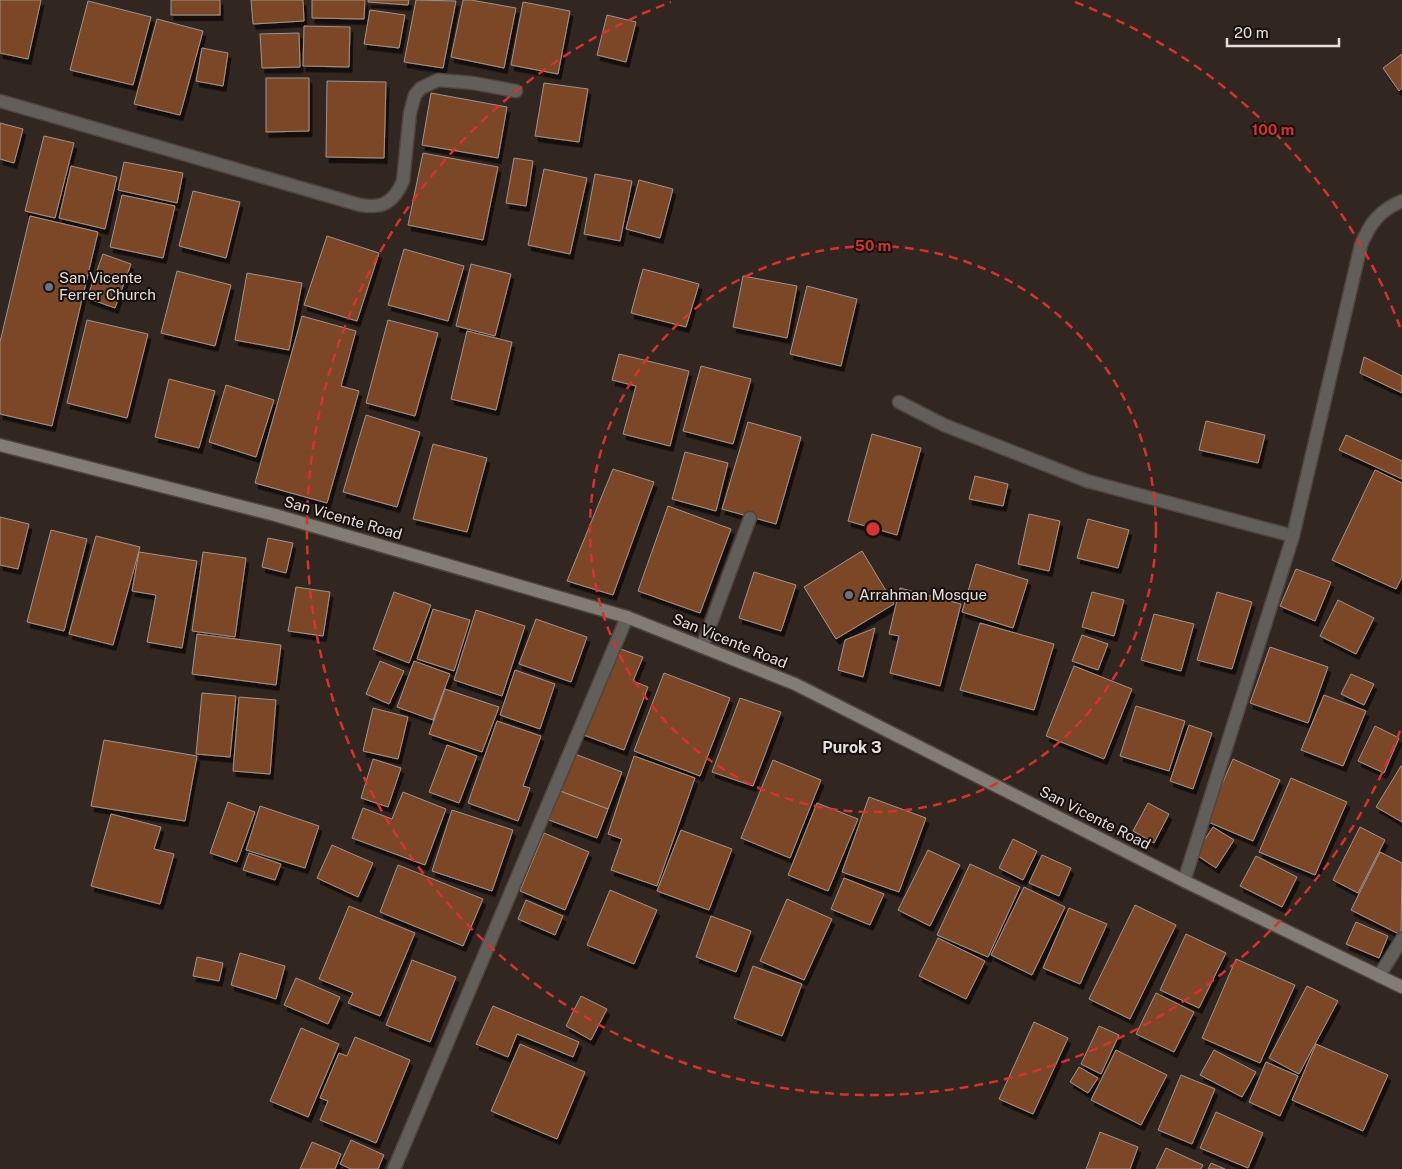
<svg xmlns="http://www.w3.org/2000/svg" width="1402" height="1169" viewBox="0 0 1402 1169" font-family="'Public Sans',sans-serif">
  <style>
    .building { fill: #7b4726; stroke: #a2948c; filter: url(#shadow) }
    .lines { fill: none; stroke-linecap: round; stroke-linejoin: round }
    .street-casing { stroke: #4f443e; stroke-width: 15 }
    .secondary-casing { stroke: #4f443e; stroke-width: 15 }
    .street { stroke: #625e59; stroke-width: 12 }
    .secondary { stroke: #827c74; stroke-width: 12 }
    .ring { fill: none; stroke: #d73131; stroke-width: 2.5; stroke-dasharray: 9 6 }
    .worship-dot { fill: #6b7280; stroke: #16110e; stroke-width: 2 }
    .labels { text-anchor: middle; stroke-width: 4; stroke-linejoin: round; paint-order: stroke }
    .poi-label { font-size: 15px; fill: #e7dfdb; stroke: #16110e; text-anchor: start }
    .street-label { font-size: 15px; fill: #e7dfdb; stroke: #16110e }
    .neighbourhood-label { font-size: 16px; font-weight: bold; fill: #e7dfdb; stroke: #16110e }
    .centre { fill: #d73131; stroke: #16110e; stroke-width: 2.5 }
    .ring-label { font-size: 15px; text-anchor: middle; font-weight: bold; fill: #d73131; stroke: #16110e; stroke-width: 4; stroke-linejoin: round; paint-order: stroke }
  </style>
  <defs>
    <filter id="shadow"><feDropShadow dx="3" dy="5.5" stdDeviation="0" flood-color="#0009"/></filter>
  </defs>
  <rect width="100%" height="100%" fill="#322620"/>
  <g class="building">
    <path d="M 0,0 L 41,0 L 28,59 L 0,53 Z"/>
    <rect x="171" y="0" width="49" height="15"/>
    <path d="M 251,0 L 303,0 L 304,21 L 253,24 Z"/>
    <path d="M 312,0 L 365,0 L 364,19 L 312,18 Z"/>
    <path d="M 368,0 L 409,0 L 408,5 L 368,2 Z"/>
    <path d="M 416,0 L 456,1 L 443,68 L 404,62 Z"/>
    <path d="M 463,0 L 471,0 L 516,8 L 504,68 L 451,57 Z"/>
    <path d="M 88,1 L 151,17 L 133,85 L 70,70 Z"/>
    <path d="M 523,2 L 570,11 L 558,74 L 511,65 Z"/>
    <path d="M 370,10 L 405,15 L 399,48 L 364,44 Z"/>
    <path d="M 607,15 L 636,22 L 626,62 L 597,55 Z"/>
    <path d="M 157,19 L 203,31 L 180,115 L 134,104 Z"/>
    <path d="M 304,26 L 350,27 L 349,67 L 303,66 Z"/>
    <path d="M 299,33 L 300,67 L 262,68 L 260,34 Z"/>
    <path d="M 202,48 L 228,53 L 223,86 L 196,81 Z"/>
    <path d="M 1402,54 L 1402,88 L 1399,91 L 1383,68 Z"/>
    <path d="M 266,78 L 309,78 L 309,131 L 266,132 Z"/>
    <path d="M 327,81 L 386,82 L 384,158 L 326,157 Z"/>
    <path d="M 544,83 L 588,89 L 579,142 L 535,136 Z"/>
    <path d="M 431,93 L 507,107 L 498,158 L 422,145 Z"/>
    <path d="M 0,123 L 23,129 L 14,163 L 0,159 Z"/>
    <path d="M 44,136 L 74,143 L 55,218 L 25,211 Z"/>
    <path d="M 423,153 L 498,167 L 483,240 L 408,225 Z"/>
    <path d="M 514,158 L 533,161 L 526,206 L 506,203 Z"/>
    <path d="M 124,162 L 183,173 L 177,203 L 118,190 Z"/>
    <path d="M 71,166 L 117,177 L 105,229 L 59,218 Z"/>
    <path d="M 544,169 L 587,178 L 570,254 L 528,245 Z"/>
    <path d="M 595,174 L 632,181 L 620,241 L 584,234 Z"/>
    <path d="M 639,180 L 673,189 L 660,238 L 626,229 Z"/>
    <path d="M 193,191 L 240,202 L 226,258 L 179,246 Z"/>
    <path d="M 122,195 L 175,206 L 163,258 L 110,247 Z"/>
    <path d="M 30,216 L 98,232 L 52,426 L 0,414 L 0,342 Z"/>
    <path d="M 327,236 L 379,253 L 357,321 L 304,305 Z"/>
    <path d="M 404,249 L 464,266 L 448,321 L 388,305 Z"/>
    <path d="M 103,254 L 131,264 L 115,308 L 87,298 Z"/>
    <path d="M 471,264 L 511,274 L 495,336 L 456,326 Z"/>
    <path d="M 643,269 L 699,284 L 686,327 L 631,313 Z"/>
    <path d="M 177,271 L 231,285 L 215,346 L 161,333 Z"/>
    <path d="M 247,273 L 302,283 L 289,350 L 235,340 Z"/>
    <path d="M 743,276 L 797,286 L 787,338 L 733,327 Z"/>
    <path d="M 807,286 L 857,299 L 841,366 L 790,354 Z"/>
    <path d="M 302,316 L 356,331 L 341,386 L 359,391 L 327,503 L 255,483 Z"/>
    <path d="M 87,320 L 148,334 L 127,418 L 67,403 Z"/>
    <path d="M 388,320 L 438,333 L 415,416 L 366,403 Z"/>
    <path d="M 467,331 L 512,342 L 496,410 L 451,399 Z"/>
    <path d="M 619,354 L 689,371 L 670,446 L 623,434 L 636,386 L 612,380 Z"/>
    <path d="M 1364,357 L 1402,376 L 1402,393 L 1360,373 Z"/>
    <path d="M 701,366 L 751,379 L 733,444 L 683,431 Z"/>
    <path d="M 169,379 L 215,391 L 199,448 L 155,437 Z"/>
    <path d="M 226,385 L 274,400 L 256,457 L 209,442 Z"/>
    <path d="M 366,415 L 420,432 L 397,507 L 343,492 Z"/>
    <path d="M 1206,421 L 1265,435 L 1258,463 L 1199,450 Z"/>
    <path d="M 748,422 L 801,437 L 776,524 L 722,509 Z"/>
    <path d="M 872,434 L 921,448 L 897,535 L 848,521 Z"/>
    <path d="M 1346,435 L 1402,461 L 1402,479 L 1339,450 Z"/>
    <path d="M 433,444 L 487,458 L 467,532 L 413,519 Z"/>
    <path d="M 685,452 L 728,463 L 716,511 L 672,499 Z"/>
    <path d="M 613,469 L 654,482 L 613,595 L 567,581 Z"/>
    <path d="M 1375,470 L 1402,483 L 1402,577 L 1396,589 L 1332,560 Z"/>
    <path d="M 975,476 L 1008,484 L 1003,506 L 969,499 Z"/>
    <path d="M 668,506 L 731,529 L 700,613 L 638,591 Z"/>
    <path d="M 1029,514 L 1060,521 L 1049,571 L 1018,564 Z"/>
    <path d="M 0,517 L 29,524 L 18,569 L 0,565 Z"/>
    <path d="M 1088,519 L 1129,530 L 1118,568 L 1077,558 Z"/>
    <path d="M 51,530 L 87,539 L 64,631 L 27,622 Z"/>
    <path d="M 96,536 L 140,547 L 113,645 L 69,634 Z"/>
    <path d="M 268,538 L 293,543 L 286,573 L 262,567 Z"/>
    <path d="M 862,551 L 894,604 L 836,639 L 804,587 Z"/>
    <path d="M 139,552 L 197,561 L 182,648 L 147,642 L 156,595 L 132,591 Z"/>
    <path d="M 203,552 L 246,558 L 235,637 L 192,631 Z"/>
    <path d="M 976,564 L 1028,580 L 1013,628 L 962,612 Z"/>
    <path d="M 1296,569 L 1331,582 L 1315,621 L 1280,606 Z"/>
    <path d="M 754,572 L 796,585 L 781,631 L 739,618 Z"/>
    <path d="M 296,587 L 330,592 L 323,636 L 288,631 Z"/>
    <path d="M 900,588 L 961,604 L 940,686 L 890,673 L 899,636 L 889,634 Z"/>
    <path d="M 394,592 L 431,605 L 409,663 L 373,649 Z"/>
    <path d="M 1092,592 L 1124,600 L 1114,636 L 1082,627 Z"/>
    <path d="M 1217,592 L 1252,602 L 1232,669 L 1197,660 Z"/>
    <path d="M 1338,600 L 1374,618 L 1356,654 L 1320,636 Z"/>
    <path d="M 433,609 L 470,620 L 454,671 L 417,659 Z"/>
    <path d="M 476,610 L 525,626 L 502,696 L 454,680 Z"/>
    <path d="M 1154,614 L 1194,624 L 1181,671 L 1141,660 Z"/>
    <path d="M 536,619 L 587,637 L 571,682 L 519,664 Z"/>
    <path d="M 980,623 L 1054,644 L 1034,710 L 960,690 Z"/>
    <path d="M 875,628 L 863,677 L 838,670 L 845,640 Z"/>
    <path d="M 197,634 L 281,645 L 276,685 L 192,674 Z"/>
    <path d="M 1082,635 L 1108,644 L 1098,670 L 1072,661 Z"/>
    <path d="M 615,647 L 643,657 L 633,681 L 648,687 L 624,750 L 581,734 Z"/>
    <path d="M 1270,647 L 1328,667 L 1308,723 L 1250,703 Z"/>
    <path d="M 380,661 L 404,671 L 389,704 L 366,694 Z"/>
    <path d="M 414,661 L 450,674 L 433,720 L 397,707 Z"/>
    <path d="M 1074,666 L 1132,689 L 1104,759 L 1046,736 Z"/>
    <path d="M 515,670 L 555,684 L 540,729 L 500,715 Z"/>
    <path d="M 664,673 L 730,698 L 700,776 L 634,751 Z"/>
    <path d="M 1351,674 L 1374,684 L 1364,705 L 1341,694 Z"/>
    <path d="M 445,689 L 499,707 L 482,752 L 429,734 Z"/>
    <path d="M 202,693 L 236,696 L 230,757 L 196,754 Z"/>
    <path d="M 1324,695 L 1366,711 L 1343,766 L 1301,750 Z"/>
    <path d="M 239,697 L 276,700 L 270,774 L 233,771 Z"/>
    <path d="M 740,698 L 781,712 L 753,786 L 712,772 Z"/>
    <path d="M 1136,706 L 1185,721 L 1169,771 L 1120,756 Z"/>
    <path d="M 373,708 L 408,717 L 398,759 L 363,751 Z"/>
    <path d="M 497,721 L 541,736 L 523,786 L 530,788 L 518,821 L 468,803 Z"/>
    <path d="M 1189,725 L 1212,733 L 1193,789 L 1170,781 Z"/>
    <path d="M 1375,726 L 1399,738 L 1384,773 L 1358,761 Z"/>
    <path d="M 104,740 L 197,756 L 185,821 L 91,806 Z"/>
    <path d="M 447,745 L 477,756 L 459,803 L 429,792 Z"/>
    <path d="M 575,754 L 622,772 L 608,809 L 560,791 Z"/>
    <path d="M 634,756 L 695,778 L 657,886 L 611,870 L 622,839 L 608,834 Z"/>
    <path d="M 373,759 L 401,768 L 388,807 L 361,798 Z"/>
    <path d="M 1233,759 L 1280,780 L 1253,841 L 1206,821 Z"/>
    <path d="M 773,760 L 821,780 L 790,858 L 741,838 Z"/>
    <path d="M 1401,766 L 1402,766 L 1402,822 L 1376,807 Z"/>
    <path d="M 1291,778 L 1347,802 L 1315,875 L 1259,852 Z"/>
    <path d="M 560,791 L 608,809 L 597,838 L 549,820 Z"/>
    <path d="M 403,792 L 446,809 L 425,865 L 352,838 L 363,808 L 392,819 Z"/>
    <path d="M 869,797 L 926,818 L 899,892 L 842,872 Z"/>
    <path d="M 228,802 L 255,812 L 237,862 L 210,853 Z"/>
    <path d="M 817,803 L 858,819 L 828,891 L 788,875 Z"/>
    <path d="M 1148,803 L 1169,814 L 1154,843 L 1133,831 Z"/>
    <path d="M 260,806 L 319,826 L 305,868 L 246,850 Z"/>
    <path d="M 452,810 L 513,830 L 492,891 L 432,871 Z"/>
    <path d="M 111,814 L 161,827 L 154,849 L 174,854 L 160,904 L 91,886 Z"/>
    <path d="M 1213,827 L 1234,840 L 1216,868 L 1195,854 Z"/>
    <path d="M 1360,827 L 1385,840 L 1358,893 L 1333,880 Z"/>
    <path d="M 681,830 L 732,849 L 709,910 L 657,891 Z"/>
    <path d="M 544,833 L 589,852 L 565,910 L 520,891 Z"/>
    <path d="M 1013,839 L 1037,851 L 1023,880 L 999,868 Z"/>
    <path d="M 332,845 L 373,863 L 358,897 L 317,878 Z"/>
    <path d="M 928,850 L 960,865 L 930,926 L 898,910 Z"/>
    <path d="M 1380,852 L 1402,863 L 1401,935 L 1351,910 Z"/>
    <path d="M 249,853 L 281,864 L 275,880 L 243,870 Z"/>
    <path d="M 1042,855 L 1071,868 L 1059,896 L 1029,883 Z"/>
    <path d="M 1256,856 L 1297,877 L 1282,907 L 1240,886 Z"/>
    <path d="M 970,864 L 1020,887 L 988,957 L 937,935 Z"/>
    <path d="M 398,865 L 483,899 L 463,946 L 380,912 Z"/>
    <path d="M 844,878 L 884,894 L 870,925 L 831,909 Z"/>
    <path d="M 1024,887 L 1065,907 L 1032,975 L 991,955 Z"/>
    <path d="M 610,890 L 657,910 L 634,964 L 587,945 Z"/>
    <path d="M 787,899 L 832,919 L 804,980 L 760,961 Z"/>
    <path d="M 526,900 L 563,916 L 555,935 L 518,919 Z"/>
    <path d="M 1135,905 L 1176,925 L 1130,1019 L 1089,999 Z"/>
    <path d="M 349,906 L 415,933 L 380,1016 L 348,1003 L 353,993 L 319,979 Z"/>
    <path d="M 1069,908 L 1107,924 L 1080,984 L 1043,968 Z"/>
    <path d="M 711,916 L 751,931 L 736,972 L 696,957 Z"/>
    <path d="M 1356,922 L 1388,936 L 1379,958 L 1346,944 Z"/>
    <path d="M 1186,934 L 1226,953 L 1199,1008 L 1160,990 Z"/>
    <path d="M 938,938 L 985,961 L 966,999 L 919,976 Z"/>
    <path d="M 240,953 L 285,966 L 276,999 L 231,985 Z"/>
    <path d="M 197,957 L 223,963 L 219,981 L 193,976 Z"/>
    <path d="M 1236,959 L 1295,985 L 1260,1063 L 1202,1038 Z"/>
    <path d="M 412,960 L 456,977 L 430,1042 L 386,1025 Z"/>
    <path d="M 753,966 L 802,984 L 782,1036 L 734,1018 Z"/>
    <path d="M 296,978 L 340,997 L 328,1024 L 284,1005 Z"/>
    <path d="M 1307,986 L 1338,1001 L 1299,1074 L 1269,1058 Z"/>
    <path d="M 1156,993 L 1194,1012 L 1174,1052 L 1136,1034 Z"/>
    <path d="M 581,996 L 607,1009 L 591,1040 L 566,1026 Z"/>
    <path d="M 493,1006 L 579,1042 L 573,1057 L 517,1034 L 508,1057 L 476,1044 Z"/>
    <path d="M 1034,1022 L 1068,1038 L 1033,1114 L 999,1099 Z"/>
    <path d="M 1099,1026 L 1119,1035 L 1101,1074 L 1081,1064 Z"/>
    <path d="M 301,1028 L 339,1044 L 308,1117 L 270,1101 Z"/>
    <path d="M 355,1037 L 410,1060 L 376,1143 L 320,1120 L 328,1101 L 320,1098 L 339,1053 L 347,1056 Z"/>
    <path d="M 520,1044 L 585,1072 L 557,1139 L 491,1111 Z"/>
    <path d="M 1316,1044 L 1388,1075 L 1363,1131 L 1292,1100 Z"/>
    <path d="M 1116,1050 L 1167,1075 L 1141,1125 L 1091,1100 Z"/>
    <path d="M 1214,1050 L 1256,1072 L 1242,1097 L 1200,1075 Z"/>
    <path d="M 1266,1062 L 1298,1076 L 1280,1116 L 1249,1102 Z"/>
    <path d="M 1079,1067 L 1098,1078 L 1088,1093 L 1070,1082 Z"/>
    <path d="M 1181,1075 L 1215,1089 L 1192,1144 L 1158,1130 Z"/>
    <path d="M 1216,1112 L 1263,1133 L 1248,1168 L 1200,1148 Z"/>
    <path d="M 1100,1132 L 1138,1147 L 1130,1169 L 1086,1169 Z"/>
    <path d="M 351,1140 L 384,1155 L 378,1169 L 351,1169 L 340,1164 Z"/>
    <path d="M 312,1142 L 341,1154 L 335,1169 L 300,1169 Z"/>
    <path d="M 1166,1148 L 1203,1165 L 1201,1169 L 1156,1169 Z"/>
    <path d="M 1211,1163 L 1225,1169 L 1208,1169 Z"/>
  </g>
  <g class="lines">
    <g class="street-casing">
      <g id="street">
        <path d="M 0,101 L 360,205 C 383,209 394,202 403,181 L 410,113 L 415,95 L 421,88 L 438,80 L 473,83 L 516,91"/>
        <path d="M 899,402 L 944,425 L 1087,481 L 1293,536"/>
        <path d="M 702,647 L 750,518"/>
        <path d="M 1184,881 L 1293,536 L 1361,245 C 1370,223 1380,210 1402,201"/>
        <path d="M 1379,976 L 1402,939"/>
        <path d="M 394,1169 L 627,617"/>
      </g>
    </g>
    <g class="secondary-casing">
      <path id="secondary" d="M 0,445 L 275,515 L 627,617 L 795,684 L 1184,881 L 1402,987"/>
    </g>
    <use href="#street" class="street"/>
    <use href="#secondary" class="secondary"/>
  </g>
  <g class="ring">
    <circle cx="873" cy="529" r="283"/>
    <path d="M1400 731A565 565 0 1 1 671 2M1075 2A565 565 0 0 1 1400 327"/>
  </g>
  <g class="worship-dot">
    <circle cx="49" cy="287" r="5"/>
    <circle cx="849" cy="595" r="5"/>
  </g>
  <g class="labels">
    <g class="poi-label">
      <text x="59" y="283">San Vicente<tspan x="59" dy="17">Ferrer Church</tspan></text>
      <text x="859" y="600">Arrahman Mosque</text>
    </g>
    <g class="street-label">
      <text transform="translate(343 518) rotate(16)" y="5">San Vicente Road</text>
      <text transform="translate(730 641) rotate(22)" y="5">San Vicente Road</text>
      <text transform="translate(1095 818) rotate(27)" y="5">San Vicente Road</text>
    </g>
    <g class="neighbourhood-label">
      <text x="852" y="753">Purok 3</text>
    </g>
  </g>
  <circle cx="873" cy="529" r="8" class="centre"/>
  <g class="ring-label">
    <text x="1273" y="135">100 m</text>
    <text x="873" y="251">50 m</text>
  </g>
  <path d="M1227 38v8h112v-8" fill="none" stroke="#e7dfdb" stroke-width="2.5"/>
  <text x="1234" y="38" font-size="15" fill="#e7dfdb" stroke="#16110e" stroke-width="4" paint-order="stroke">20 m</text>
</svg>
